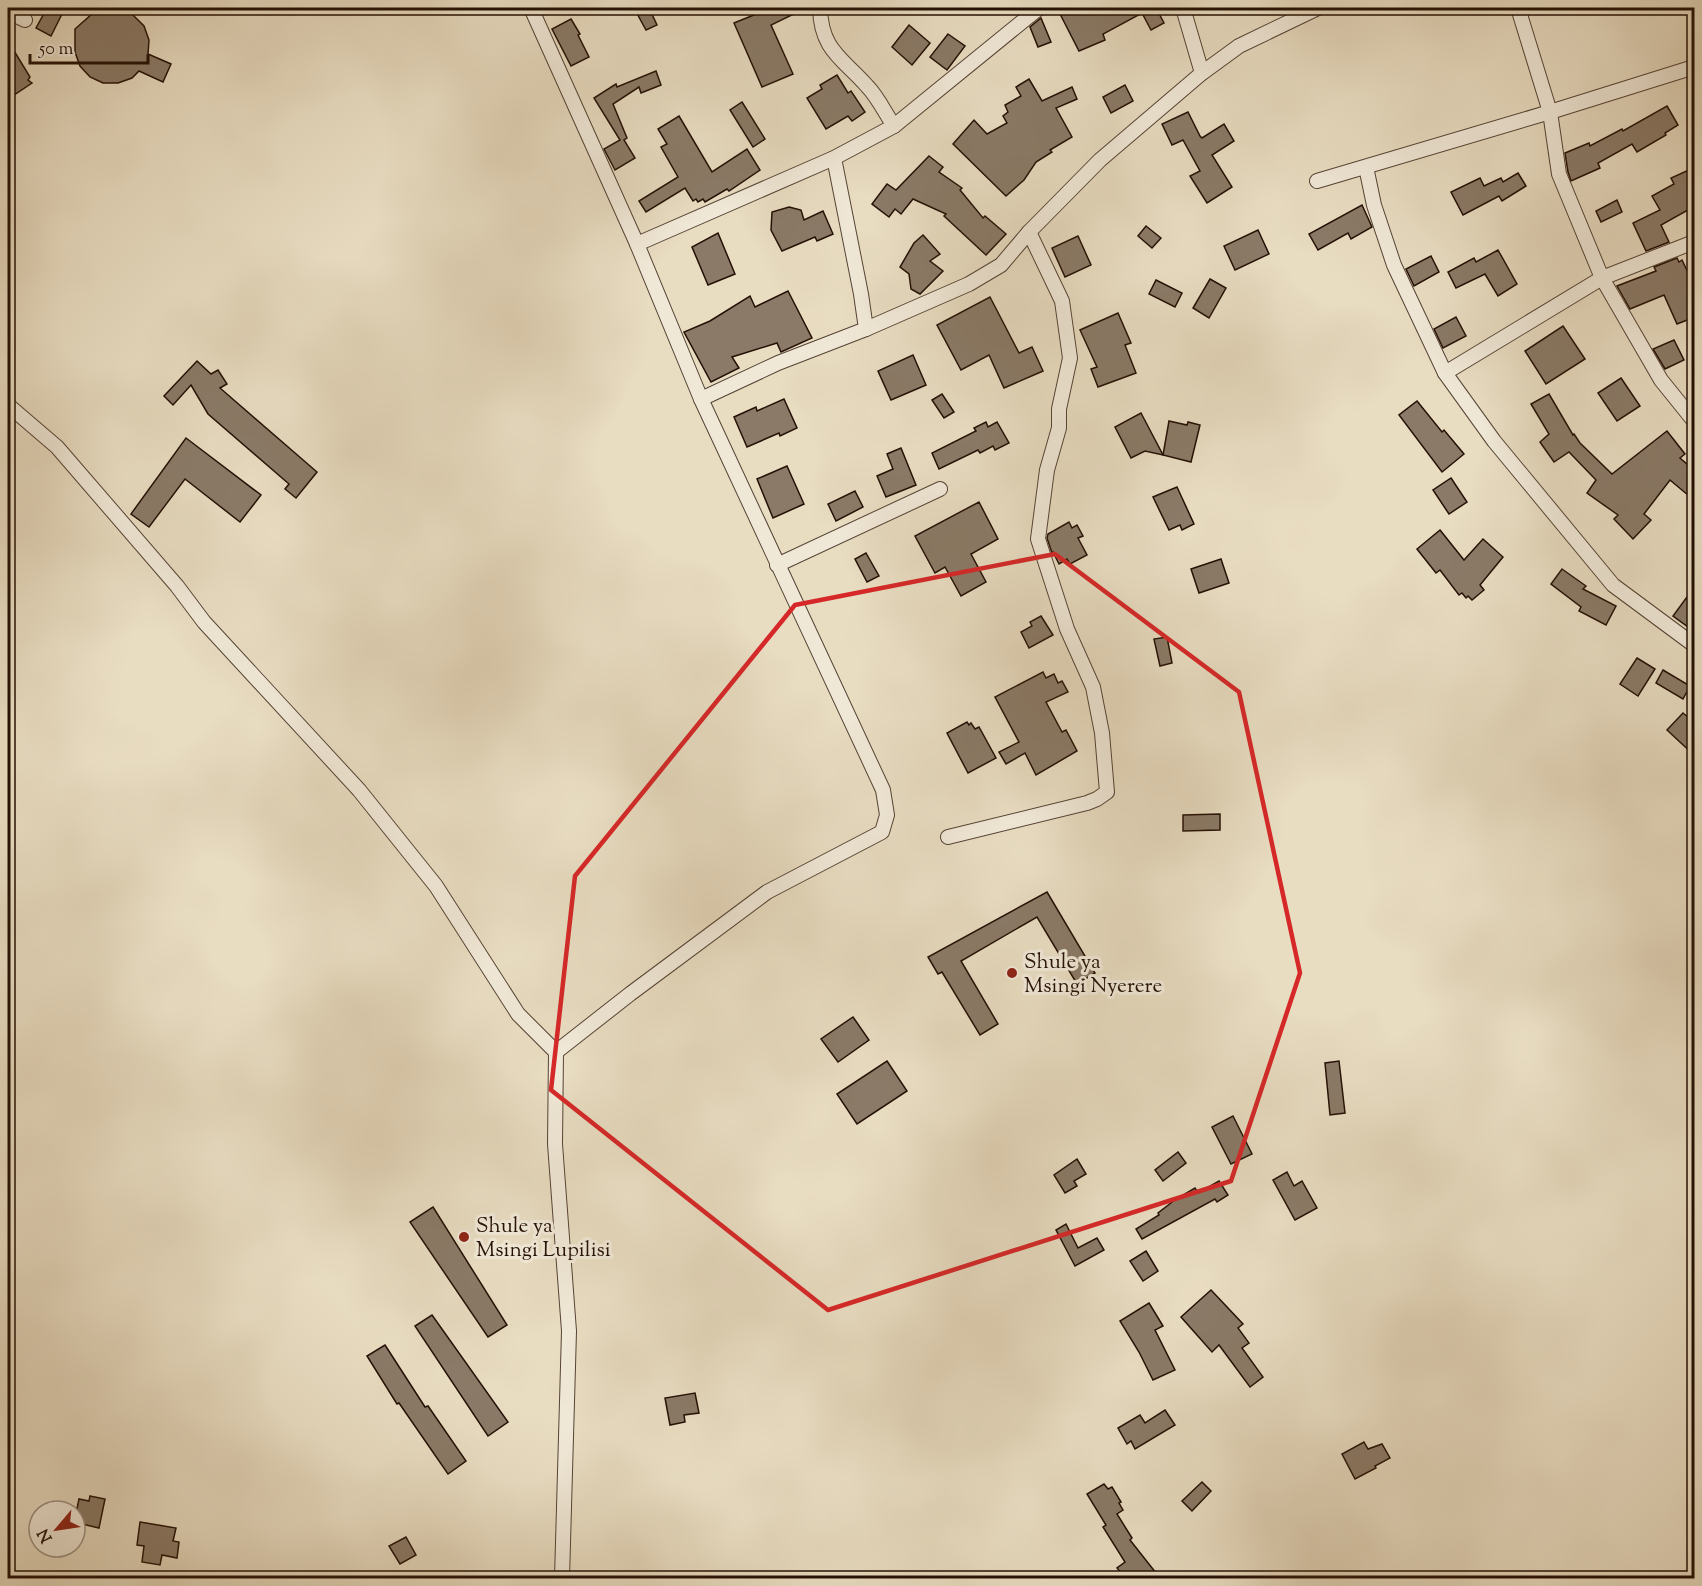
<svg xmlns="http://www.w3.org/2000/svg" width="1702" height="1586" viewBox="0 0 1702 1586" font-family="'Sorts Mill Goudy',serif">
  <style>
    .building { fill: #8a7a67; stroke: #241005; stroke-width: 1.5 }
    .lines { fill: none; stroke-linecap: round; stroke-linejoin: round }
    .minor-casing { stroke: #554334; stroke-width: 16 }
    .minor { stroke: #f0e8d7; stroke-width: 14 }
    .marked { fill: none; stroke: #d62828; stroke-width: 4.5; stroke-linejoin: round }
    .poi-dot { fill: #8f2418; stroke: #f0e8d7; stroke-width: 2 }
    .labels { text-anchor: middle; stroke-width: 6; stroke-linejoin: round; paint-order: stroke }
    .poi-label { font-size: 21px; fill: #241005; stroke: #f0e8d7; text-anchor: start }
  </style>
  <rect width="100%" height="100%" fill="#e8dcc1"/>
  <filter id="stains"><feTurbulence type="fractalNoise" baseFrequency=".00333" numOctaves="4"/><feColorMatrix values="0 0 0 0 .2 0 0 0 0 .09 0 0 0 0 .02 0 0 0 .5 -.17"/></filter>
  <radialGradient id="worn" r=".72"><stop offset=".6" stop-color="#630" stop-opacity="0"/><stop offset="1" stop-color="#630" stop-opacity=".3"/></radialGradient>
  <g class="building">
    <path d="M 47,8 L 65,8 L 51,36 L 36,28 Z"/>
    <path d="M 634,8 L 649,8 L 657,25 L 646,30 Z"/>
    <path d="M 771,8 L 806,8 L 771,25 L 793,74 L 762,87 L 734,23 Z"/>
    <path d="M 1057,8 L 1156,8 L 1164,23 L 1151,30 L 1142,13 L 1103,34 L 1105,40 L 1079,51 Z"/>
    <path d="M 105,9 L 120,9 L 133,15 L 144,26 L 149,40 L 148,54 L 171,64 L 163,82 L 139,71 L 132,78 L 118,83 L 103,83 L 90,77 L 80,66 L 75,52 L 75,29 L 92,14 Z"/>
    <path d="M 1041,18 L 1051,42 L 1038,47 L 1030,27 Z"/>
    <path d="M 571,19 L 580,34 L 578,35 L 589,57 L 571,66 L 552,29 Z"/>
    <path d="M 909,25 L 930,43 L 912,65 L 892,47 Z"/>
    <path d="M 948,34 L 965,46 L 947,70 L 930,57 Z"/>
    <path d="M 8,41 L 30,77 L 28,80 L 32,83 L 8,99 Z"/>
    <path d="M 656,71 L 661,85 L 641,93 L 639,87 L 613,104 L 627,138 L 624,140 L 635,158 L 615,170 L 604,149 L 620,140 L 594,98 L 616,84 L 617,87 Z"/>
    <path d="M 837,75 L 848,93 L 851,91 L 865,112 L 852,121 L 848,116 L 826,129 L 807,98 L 822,89 L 820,85 Z"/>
    <path d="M 1029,79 L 1042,101 L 1072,87 L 1077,99 L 1056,108 L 1072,137 L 1050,150 L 1052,152 L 1036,162 L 1024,180 L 1006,196 L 953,144 L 974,120 L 987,134 L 1007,123 L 1003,116 L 1008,112 L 1005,105 L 1021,96 L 1016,87 Z"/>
    <path d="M 1125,85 L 1133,101 L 1111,113 L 1103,97 Z"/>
    <path d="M 742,102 L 765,139 L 753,147 L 730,110 Z"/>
    <path d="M 1667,106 L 1678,125 L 1665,133 L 1666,135 L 1637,152 L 1632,144 L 1598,163 L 1600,168 L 1571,181 L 1568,172 L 1565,153 L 1589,143 L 1590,146 L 1622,129 L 1623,131 Z"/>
    <path d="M 1188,112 L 1200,136 L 1202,138 L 1224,124 L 1234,141 L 1212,155 L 1232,187 L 1207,203 L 1190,176 L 1200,171 L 1183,140 L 1172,145 L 1162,124 Z"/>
    <path d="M 679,116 L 712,172 L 747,149 L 760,170 L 729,191 L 727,189 L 705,202 L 703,199 L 698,202 L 696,199 L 693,201 L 685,188 L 646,212 L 639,201 L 678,177 L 661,147 L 667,144 L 658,129 Z"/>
    <path d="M 929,156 L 943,167 L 939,172 L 962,188 L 960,190 L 983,218 L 985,216 L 1006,234 L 986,255 L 944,216 L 946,214 L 913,199 L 901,214 L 895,209 L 889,217 L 872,204 L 887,184 L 896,190 Z"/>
    <path d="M 1691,169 L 1695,178 L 1695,206 L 1661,225 L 1669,242 L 1646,251 L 1633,223 L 1660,210 L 1652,196 L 1674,184 L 1671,178 Z"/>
    <path d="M 1518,173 L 1526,186 L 1502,201 L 1499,196 L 1463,215 L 1451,192 L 1480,178 L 1484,186 L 1501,178 L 1503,182 Z"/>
    <path d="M 1617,200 L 1622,212 L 1601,222 L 1596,211 Z"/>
    <path d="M 1362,205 L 1372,227 L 1351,239 L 1348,233 L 1318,250 L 1309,234 Z"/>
    <path d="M 789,207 L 801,210 L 804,220 L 823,211 L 833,234 L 817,241 L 815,237 L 782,251 L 771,230 L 772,212 Z"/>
    <path d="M 1146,226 L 1161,238 L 1152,248 L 1138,236 Z"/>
    <path d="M 1258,230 L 1269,254 L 1235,270 L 1224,246 Z"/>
    <path d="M 718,233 L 735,274 L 708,285 L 692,247 Z"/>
    <path d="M 923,235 L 940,254 L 930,261 L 943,271 L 920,294 L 911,289 L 909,274 L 900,267 L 914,243 Z"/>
    <path d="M 1078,236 L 1091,265 L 1065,277 L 1052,248 Z"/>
    <path d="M 1498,250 L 1517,284 L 1498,296 L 1485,274 L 1456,288 L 1448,272 L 1474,258 L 1476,262 Z"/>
    <path d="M 1431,256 L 1439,272 L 1414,286 L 1406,269 Z"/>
    <path d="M 1677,258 L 1679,262 L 1682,260 L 1695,287 L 1695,317 L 1677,324 L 1664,295 L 1630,309 L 1617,286 L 1656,271 L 1654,267 Z"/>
    <path d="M 1210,279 L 1226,288 L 1209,318 L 1193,308 Z"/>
    <path d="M 1156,280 L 1182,293 L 1175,307 L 1149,294 Z"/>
    <path d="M 788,291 L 812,338 L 781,352 L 777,343 L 732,357 L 739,368 L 711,382 L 684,332 L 710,321 L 750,296 L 755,307 Z"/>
    <path d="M 990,297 L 1019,353 L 1032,347 L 1043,371 L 1004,388 L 989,355 L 961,370 L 937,325 Z"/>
    <path d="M 1118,313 L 1131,343 L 1125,345 L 1136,373 L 1098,387 L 1091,369 L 1097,367 L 1080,330 Z"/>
    <path d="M 1456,317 L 1466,336 L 1443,348 L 1434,329 Z"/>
    <path d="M 1563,326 L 1585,359 L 1546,384 L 1525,351 Z"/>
    <path d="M 1674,340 L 1684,360 L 1665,369 L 1653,349 Z"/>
    <path d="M 913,355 L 926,385 L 891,400 L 878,371 Z"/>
    <path d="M 197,361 L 211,374 L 218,370 L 227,384 L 220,388 L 317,472 L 296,498 L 285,489 L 289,484 L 208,414 L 191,385 L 173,405 L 164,396 Z"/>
    <path d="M 1621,378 L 1640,406 L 1617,421 L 1598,393 Z"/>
    <path d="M 942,394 L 954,412 L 944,418 L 932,400 Z"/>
    <path d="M 1549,394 L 1573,435 L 1574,434 L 1580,443 L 1612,474 L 1667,431 L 1685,454 L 1680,458 L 1695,471 L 1695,501 L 1670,480 L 1644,514 L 1651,520 L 1633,539 L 1614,519 L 1618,515 L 1587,493 L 1596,480 L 1569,452 L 1554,462 L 1540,442 L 1549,434 L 1531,404 Z"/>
    <path d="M 784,399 L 797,428 L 780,436 L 779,433 L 747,447 L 734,417 L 756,407 L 757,411 Z"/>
    <path d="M 1417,401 L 1442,432 L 1444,430 L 1464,454 L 1442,472 L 1399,415 Z"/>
    <path d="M 1141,413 L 1163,455 L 1145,451 L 1131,458 L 1115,427 Z"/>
    <path d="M 1169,421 L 1187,425 L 1188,422 L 1200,425 L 1191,462 L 1163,455 Z"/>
    <path d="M 986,422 L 988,427 L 997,422 L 1009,443 L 995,450 L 993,446 L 980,453 L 978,450 L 939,469 L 932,453 L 976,431 L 974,428 Z"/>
    <path d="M 186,438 L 261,495 L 240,522 L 185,479 L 149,527 L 131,514 Z"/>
    <path d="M 901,448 L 916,485 L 886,497 L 877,476 L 893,469 L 887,454 Z"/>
    <path d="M 787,466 L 804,504 L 773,518 L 757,479 Z"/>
    <path d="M 1451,478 L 1467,502 L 1449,514 L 1433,490 Z"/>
    <path d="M 1177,487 L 1194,524 L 1182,530 L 1180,525 L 1169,530 L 1153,497 Z"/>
    <path d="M 855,491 L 863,507 L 836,521 L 828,504 Z"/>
    <path d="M 979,502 L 998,539 L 971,554 L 986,582 L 961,596 L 945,567 L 935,573 L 915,536 Z"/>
    <path d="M 1069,522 L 1072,528 L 1077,525 L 1083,536 L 1078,538 L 1087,555 L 1070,564 L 1067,559 L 1059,564 L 1053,552 L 1052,553 L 1047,538 L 1048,534 Z"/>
    <path d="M 1440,530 L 1464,560 L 1483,539 L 1503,557 L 1480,585 L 1484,590 L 1472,600 L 1468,596 L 1466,598 L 1462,593 L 1459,595 L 1440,570 L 1436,573 L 1417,549 Z"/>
    <path d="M 866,553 L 879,576 L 867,582 L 855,559 Z"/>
    <path d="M 1221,559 L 1229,583 L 1199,593 L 1191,569 Z"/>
    <path d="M 1562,569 L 1586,586 L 1583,589 L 1616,606 L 1606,625 L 1579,611 L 1581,607 L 1551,584 Z"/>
    <path d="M 1695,586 L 1695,632 L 1673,616 Z"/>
    <path d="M 1041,616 L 1053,635 L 1029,648 L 1021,632 L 1032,626 L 1030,622 Z"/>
    <path d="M 1167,637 L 1172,663 L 1160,666 L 1154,639 Z"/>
    <path d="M 1637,658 L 1655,669 L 1638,696 L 1620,684 Z"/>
    <path d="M 1663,670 L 1690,686 L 1683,699 L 1656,683 Z"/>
    <path d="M 1043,672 L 1046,678 L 1054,674 L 1058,683 L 1062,681 L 1068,692 L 1046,702 L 1062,732 L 1066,730 L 1077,751 L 1036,775 L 1025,753 L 1006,764 L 999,752 L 1019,742 L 995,697 Z"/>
    <path d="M 1683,713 L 1695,723 L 1695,756 L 1667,730 Z"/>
    <path d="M 967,722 L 969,725 L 971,723 L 975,729 L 979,727 L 996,758 L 968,773 L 947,733 Z"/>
    <path d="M 1220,814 L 1220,830 L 1183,831 L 1183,815 Z"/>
    <path d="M 1047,892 L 1095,973 L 1077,984 L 1037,917 L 961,961 L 998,1024 L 980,1035 L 942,972 L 938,974 L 928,957 Z"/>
    <path d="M 853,1017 L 869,1040 L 838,1062 L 821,1039 Z"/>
    <path d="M 887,1061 L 907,1091 L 857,1124 L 837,1094 Z"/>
    <path d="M 1339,1061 L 1345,1113 L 1330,1115 L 1325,1063 Z"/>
    <path d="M 1233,1116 L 1252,1154 L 1231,1164 L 1212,1127 Z"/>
    <path d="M 1178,1152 L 1186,1163 L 1163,1181 L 1155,1170 Z"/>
    <path d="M 1077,1159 L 1086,1174 L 1074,1181 L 1077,1186 L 1065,1193 L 1054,1175 Z"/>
    <path d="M 1287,1172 L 1294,1186 L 1302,1181 L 1317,1208 L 1295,1220 L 1273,1180 Z"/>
    <path d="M 1219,1181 L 1228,1195 L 1217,1202 L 1215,1199 L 1142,1239 L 1136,1229 L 1159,1215 L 1158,1213 L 1176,1199 L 1195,1188 L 1198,1193 Z"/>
    <path d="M 433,1207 L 507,1325 L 488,1337 L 410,1222 Z"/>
    <path d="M 1066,1224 L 1078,1248 L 1097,1238 L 1104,1250 L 1075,1266 L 1056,1230 Z"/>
    <path d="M 1146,1251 L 1158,1271 L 1143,1281 L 1130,1261 Z"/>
    <path d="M 1211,1290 L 1243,1324 L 1238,1328 L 1249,1343 L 1242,1348 L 1263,1377 L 1250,1387 L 1219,1345 L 1212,1352 L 1181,1317 Z"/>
    <path d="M 1149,1303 L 1163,1326 L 1155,1330 L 1175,1370 L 1153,1380 L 1139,1352 L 1120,1321 Z"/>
    <path d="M 432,1315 L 508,1422 L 488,1436 L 415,1326 Z"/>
    <path d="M 385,1345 L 425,1407 L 428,1406 L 466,1461 L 448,1474 L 399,1403 L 397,1404 L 367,1356 Z"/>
    <path d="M 695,1393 L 699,1413 L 684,1415 L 685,1422 L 670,1425 L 665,1398 Z"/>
    <path d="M 1165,1410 L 1175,1425 L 1135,1449 L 1131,1441 L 1127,1444 L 1118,1428 L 1140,1415 L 1145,1423 Z"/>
    <path d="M 1364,1442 L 1368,1449 L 1382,1444 L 1390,1458 L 1375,1466 L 1376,1468 L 1355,1479 L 1342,1454 Z"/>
    <path d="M 1202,1482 L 1211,1491 L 1192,1511 L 1182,1501 Z"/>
    <path d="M 1104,1484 L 1108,1489 L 1112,1487 L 1121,1502 L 1119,1503 L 1123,1510 L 1117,1514 L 1132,1538 L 1130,1540 L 1160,1578 L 1125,1578 L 1117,1568 L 1125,1562 L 1103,1527 L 1106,1525 L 1087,1494 Z"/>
    <path d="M 90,1496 L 105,1499 L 99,1528 L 82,1524 L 83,1520 L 75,1518 L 79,1499 L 89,1501 Z"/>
    <path d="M 140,1522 L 176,1528 L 173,1541 L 179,1542 L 177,1558 L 162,1555 L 160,1565 L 142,1562 L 144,1546 L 137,1545 Z"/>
    <path d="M 406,1537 L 416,1555 L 400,1564 L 389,1546 Z"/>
  </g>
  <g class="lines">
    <g class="minor-casing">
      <g id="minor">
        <path d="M 531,8 L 637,244 L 701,399 L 883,790 L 887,815 L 882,832 L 767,892 L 630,994 L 556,1052"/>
        <path d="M 820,8 C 821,50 842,58 867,86 C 878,97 885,113 894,126"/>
        <path d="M 1183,8 L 1202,73"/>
        <path d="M 1518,8 L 1550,112 L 1559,174 L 1602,278 L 1661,380 L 1694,421"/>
        <path d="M 8,12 L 25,20"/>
        <path d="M 1366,167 L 1374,205 L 1394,265 L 1445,373 L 1494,441 L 1613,585 L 1694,645"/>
        <path d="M 1317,181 L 1550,112 L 1694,67"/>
        <path d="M 637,244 L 834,158 L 894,126 L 1039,8"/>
        <path d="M 866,329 L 969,284 L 1001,265 L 1029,232 L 1100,160 L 1202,73 L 1239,46 L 1318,8"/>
        <path d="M 1445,373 L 1602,278 L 1694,242"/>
        <path d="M 701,399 L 778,363 L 866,329 L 861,294 L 834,158"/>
        <path d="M 8,405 L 57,447 L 177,586 L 204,622 L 359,790 L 436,886 L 518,1014 L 556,1052 L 555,1144 L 569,1331 L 562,1578"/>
        <path d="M 777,565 L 940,489"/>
        <path d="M 948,837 L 1087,803 L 1097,799 L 1107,792 L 1102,733 L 1093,687 L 1067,629 L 1038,539 L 1047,470 L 1059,428 L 1059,409 L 1070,358 L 1062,301 L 1029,232"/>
      </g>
    </g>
    <use href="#minor" class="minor"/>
  </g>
  <path class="marked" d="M 1055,554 L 1239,692 L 1300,973 L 1231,1181 L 828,1310 L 551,1090 L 575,876 L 795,605 Z"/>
  <g class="poi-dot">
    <circle cx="1012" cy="973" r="6"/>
    <circle cx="464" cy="1237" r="6"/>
  </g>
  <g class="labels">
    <g class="poi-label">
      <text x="1024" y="968">Shule ya<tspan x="1024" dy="24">Msingi Nyerere</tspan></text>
      <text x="476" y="1232">Shule ya<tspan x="476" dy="24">Msingi Lupilisi</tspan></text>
    </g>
  </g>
  <rect width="1702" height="1586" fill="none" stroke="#e8dcc1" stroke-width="30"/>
  <rect x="9" y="9" width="1684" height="1568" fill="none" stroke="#241005" stroke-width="3"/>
  <rect x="15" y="15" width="1672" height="1556" fill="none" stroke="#241005" stroke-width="1.5"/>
  <g transform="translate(57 1529) rotate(241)"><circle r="28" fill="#f0e8d7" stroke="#9e9283" stroke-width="1.5"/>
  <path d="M0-4.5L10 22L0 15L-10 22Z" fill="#8f2418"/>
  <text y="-9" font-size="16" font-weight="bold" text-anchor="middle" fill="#241005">N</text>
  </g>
  <path d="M30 54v9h118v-9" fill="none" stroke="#241005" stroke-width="3"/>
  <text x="39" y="54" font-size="18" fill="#241005" stroke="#f0e8d7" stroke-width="4.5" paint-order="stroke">50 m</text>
  <rect width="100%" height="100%" filter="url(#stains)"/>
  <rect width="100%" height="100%" fill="url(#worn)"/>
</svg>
